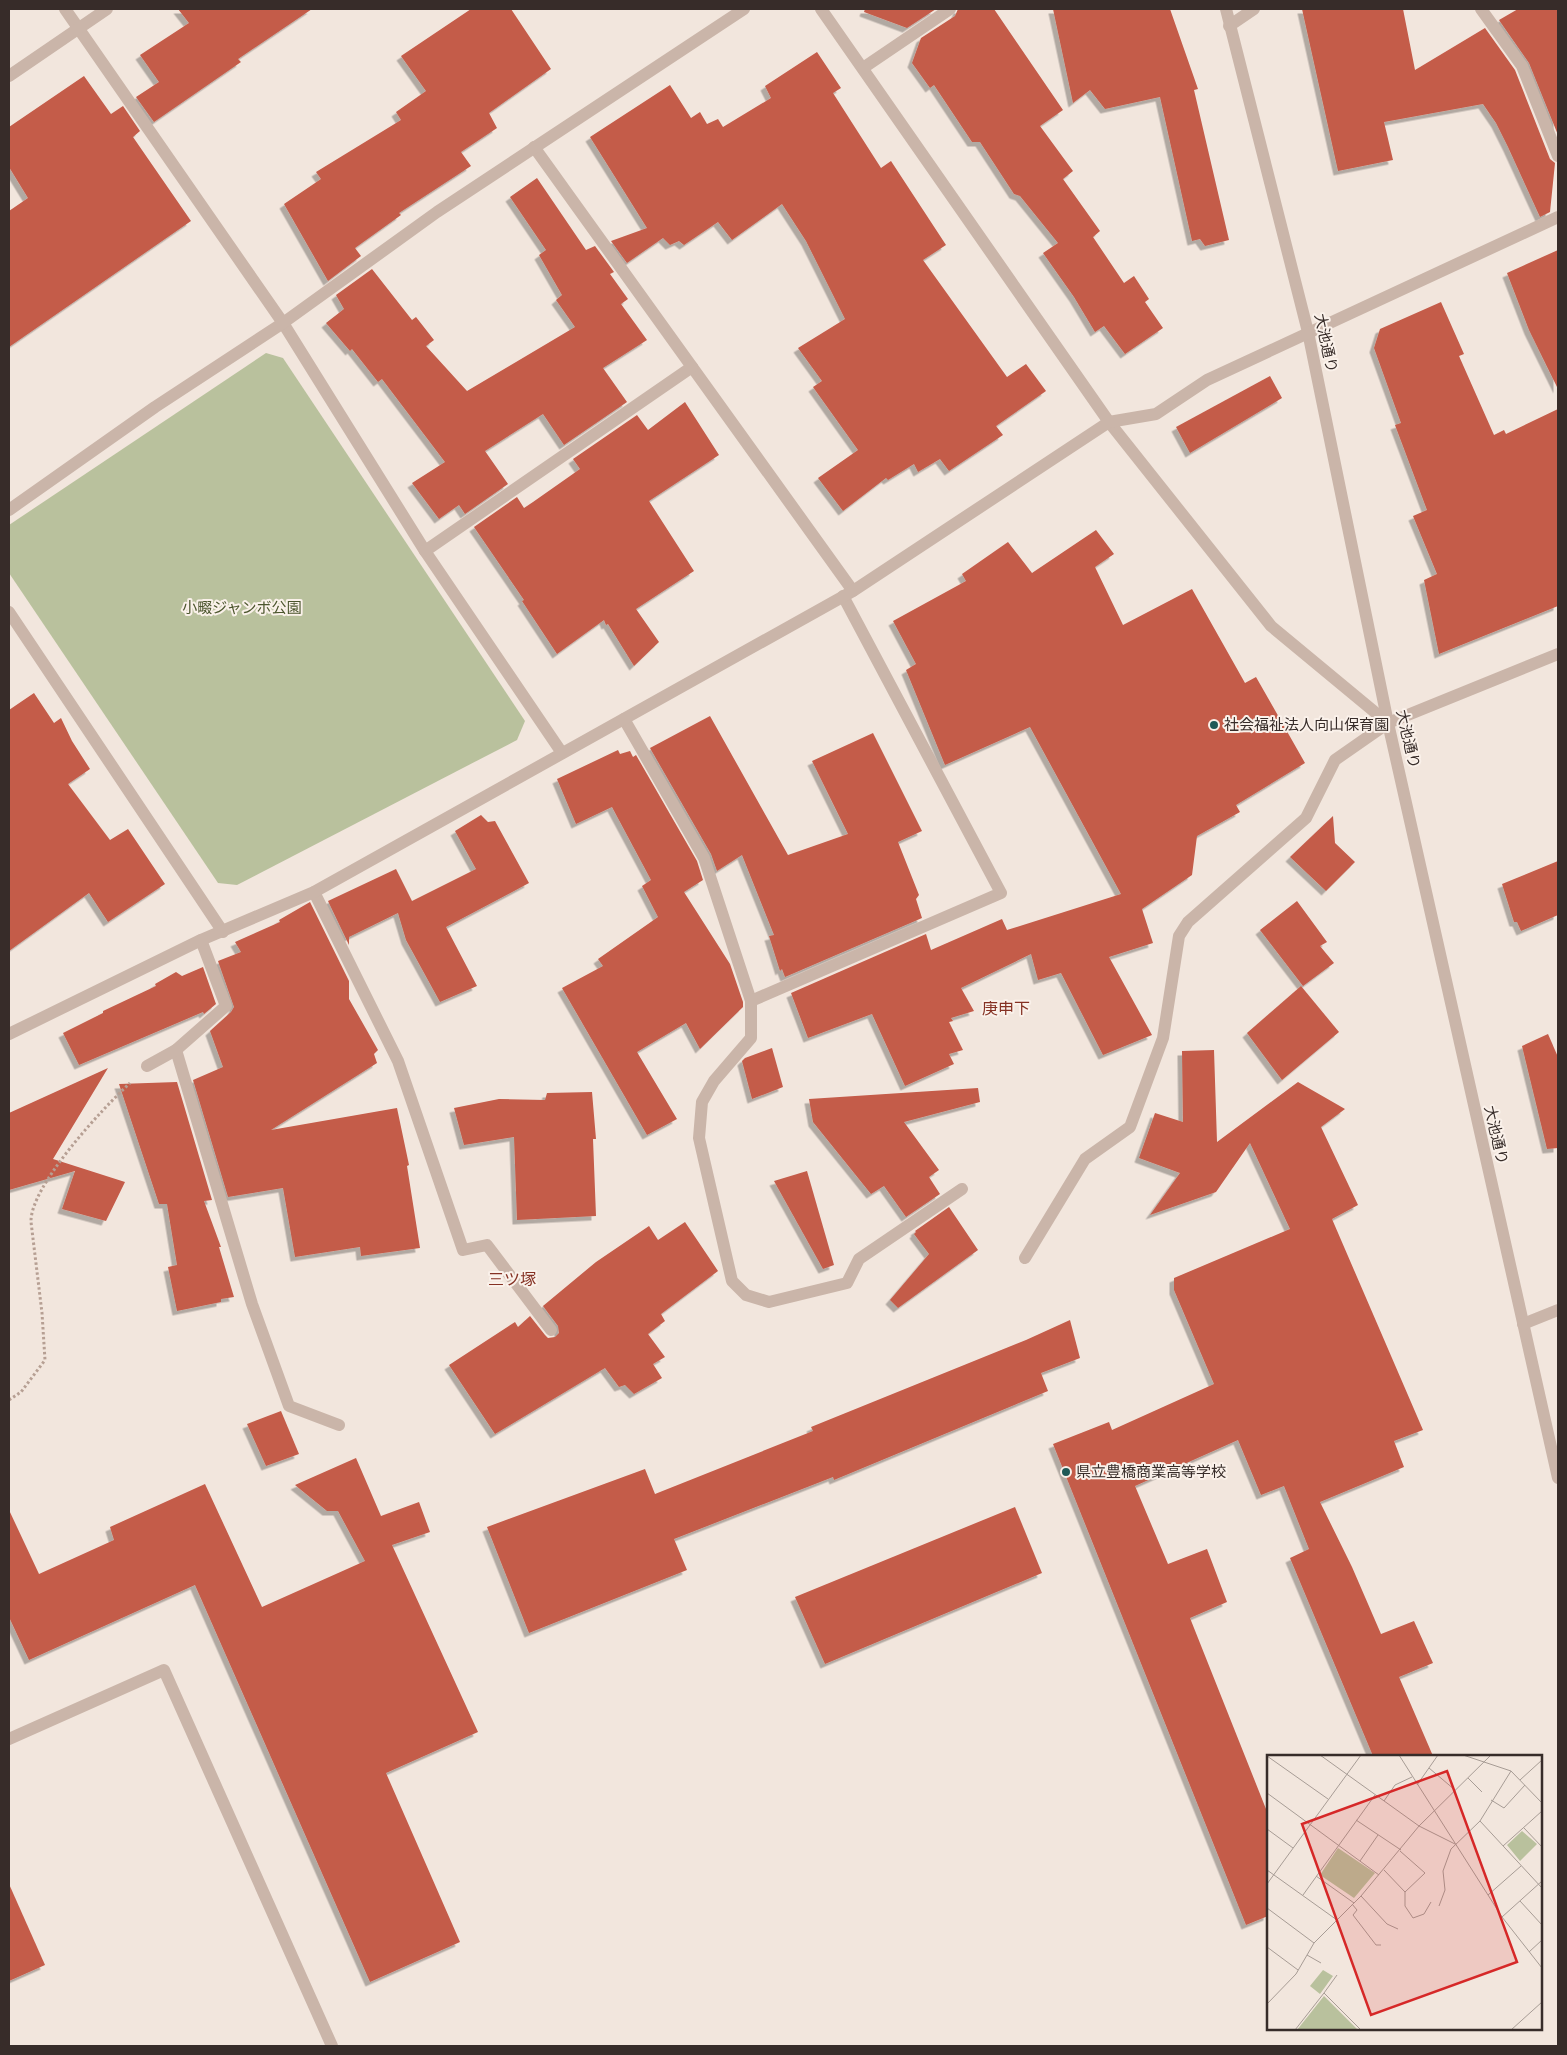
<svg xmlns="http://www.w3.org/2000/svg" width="1567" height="2055" viewBox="0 0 1567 2055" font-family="Signika,'Noto Sans JP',sans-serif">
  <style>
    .green { fill: #b9c19d }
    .building { fill: #c45b49; filter: url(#shadow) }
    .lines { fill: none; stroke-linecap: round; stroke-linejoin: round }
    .path { stroke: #b69f93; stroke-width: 3; stroke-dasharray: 2.5 2.5; stroke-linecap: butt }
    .minor { stroke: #cab5a9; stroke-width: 12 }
    .poi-dot { fill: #1f5957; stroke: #faf1ea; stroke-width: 2 }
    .labels { text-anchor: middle; stroke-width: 4; stroke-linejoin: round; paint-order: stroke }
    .street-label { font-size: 15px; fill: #372c29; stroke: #faf1ea }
    .park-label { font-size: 15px; fill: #4b552d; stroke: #faf1ea }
    .poi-label { font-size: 15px; fill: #372c29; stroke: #faf1ea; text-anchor: start }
    .neighbourhood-label { font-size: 16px; fill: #853123; stroke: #faf1ea }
    .inset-road { fill: none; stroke: #a79c95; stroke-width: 1 }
    .view { fill: #d62828; fill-opacity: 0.15; stroke: #d62828; stroke-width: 2.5 }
    .inset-edge { fill: none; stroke: #372c29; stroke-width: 2.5 }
  </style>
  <defs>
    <filter id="shadow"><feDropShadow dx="-4.5" dy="4.5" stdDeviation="0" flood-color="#0004"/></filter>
  </defs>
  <rect width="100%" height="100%" fill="#f2e6dd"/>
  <path class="green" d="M 266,353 L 283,358 L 525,721 L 517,740 L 237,885 L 218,883 L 9,573 L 9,525 Z"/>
  <g class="building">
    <path d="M 178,9 L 312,9 L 238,59 L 241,62 L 154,122 L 136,97 L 159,82 L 140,55 L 189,23 Z"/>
    <path d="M 471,9 L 511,9 L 551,69 L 489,113 L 497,128 L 461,152 L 471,166 L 399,213 L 401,215 L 355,248 L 361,256 L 328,281 L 284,204 L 321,179 L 316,172 L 401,120 L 396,112 L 426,91 L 401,56 Z"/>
    <path d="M 865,9 L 936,9 L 907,28 L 864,12 Z"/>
    <path d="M 958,9 L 994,9 L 1063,110 L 1040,126 L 1073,171 L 1063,179 L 1100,231 L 1093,237 L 1124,283 L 1134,276 L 1149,299 L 1145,302 L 1163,328 L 1125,354 L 1104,326 L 1095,332 L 1074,297 L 1043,253 L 1058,243 L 1020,196 L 1014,194 L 980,142 L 972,142 L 934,85 L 930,88 L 912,63 L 921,38 L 955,16 Z"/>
    <path d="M 1053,9 L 1170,9 L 1198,89 L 1194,90 L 1229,240 L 1205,246 L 1200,239 L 1192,241 L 1160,97 L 1105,109 L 1090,90 L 1073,103 Z"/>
    <path d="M 1302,9 L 1403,9 L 1415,70 L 1485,28 L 1515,70 L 1550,159 L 1555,163 L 1550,212 L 1540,217 L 1508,147 L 1496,123 L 1483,104 L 1384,122 L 1393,160 L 1338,171 Z"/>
    <path d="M 1518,9 L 1558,9 L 1558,135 L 1529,63 L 1499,20 Z"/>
    <path d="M 817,52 L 841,88 L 833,93 L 881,168 L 891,161 L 946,245 L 923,260 L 1007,377 L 1026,364 L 1046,391 L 996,426 L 1003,435 L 949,471 L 940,459 L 918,472 L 914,464 L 888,480 L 886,478 L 843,511 L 818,478 L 858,450 L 813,387 L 822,381 L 798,348 L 845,319 L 806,241 L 782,204 L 732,240 L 718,222 L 684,245 L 679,241 L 670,245 L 663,238 L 627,263 L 611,241 L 647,228 L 590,137 L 670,85 L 691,118 L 700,112 L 707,124 L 718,119 L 723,127 L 771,98 L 765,86 Z"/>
    <path d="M 84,76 L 111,114 L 123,106 L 140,131 L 133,137 L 191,221 L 9,347 L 9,211 L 28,198 L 9,167 L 9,127 Z"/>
    <path d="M 537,178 L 586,250 L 595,246 L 614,272 L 610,274 L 628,299 L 621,304 L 647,340 L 603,368 L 627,402 L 564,445 L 543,414 L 485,451 L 508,484 L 465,514 L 459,505 L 439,519 L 412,483 L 445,462 L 382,379 L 378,382 L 352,349 L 350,351 L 326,323 L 344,309 L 336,295 L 372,269 L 412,320 L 416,317 L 434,340 L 426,346 L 467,391 L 575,327 L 556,300 L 562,295 L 539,255 L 546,250 L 510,197 Z"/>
    <path d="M 1558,250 L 1558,389 L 1529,330 L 1507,273 Z"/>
    <path d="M 1441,302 L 1464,354 L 1459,356 L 1494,435 L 1504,430 L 1506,434 L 1558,409 L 1558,606 L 1439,654 L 1424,580 L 1437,574 L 1413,516 L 1427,510 L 1395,425 L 1401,423 L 1374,348 L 1380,329 Z"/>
    <path d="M 1270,376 L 1282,398 L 1190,453 L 1176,427 Z"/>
    <path d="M 685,402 L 719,455 L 649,501 L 694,571 L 636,609 L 659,642 L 634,666 L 608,624 L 606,625 L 604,620 L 557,654 L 522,601 L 524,600 L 474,527 L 517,497 L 524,508 L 533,502 L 580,469 L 573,459 L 637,415 L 648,430 Z"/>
    <path d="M 1096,530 L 1114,554 L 1095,567 L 1123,625 L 1192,589 L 1245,683 L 1256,677 L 1305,763 L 1236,805 L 1240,812 L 1197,836 L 1192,875 L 1142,909 L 1153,943 L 1109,957 L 1152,1035 L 1103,1055 L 1061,973 L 1038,980 L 1031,954 L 961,988 L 974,1011 L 951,1018 L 953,1021 L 949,1022 L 963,1050 L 949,1054 L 954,1064 L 905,1086 L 872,1014 L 808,1038 L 791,993 L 926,934 L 931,950 L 1002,919 L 1007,930 L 1121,894 L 1030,727 L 945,765 L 906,670 L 916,664 L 893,621 L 966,581 L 962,574 L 1008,542 L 1032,573 Z"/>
    <path d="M 34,693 L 54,723 L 61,718 L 72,741 L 90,769 L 68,784 L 110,840 L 128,829 L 165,884 L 108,922 L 89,893 L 9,951 L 9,710 Z"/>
    <path d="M 710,716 L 788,855 L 848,834 L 812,761 L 873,733 L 922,831 L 898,842 L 919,895 L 916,899 L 922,918 L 785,977 L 782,969 L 780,971 L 769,936 L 774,935 L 742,855 L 717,871 L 711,854 L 650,748 Z"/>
    <path d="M 618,750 L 620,754 L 630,751 L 633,757 L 636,755 L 697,861 L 703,880 L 684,892 L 730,964 L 743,1002 L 743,1007 L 700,1049 L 686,1023 L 637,1052 L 677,1119 L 647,1135 L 562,988 L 603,966 L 598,959 L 658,917 L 642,886 L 651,880 L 612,807 L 576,824 L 557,779 Z"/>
    <path d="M 481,815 L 488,822 L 495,821 L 529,883 L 446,927 L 477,986 L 440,1002 L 406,940 L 398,913 L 349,937 L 349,945 L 328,901 L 396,869 L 412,901 L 476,869 L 455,831 Z"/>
    <path d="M 1333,816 L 1335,843 L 1355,862 L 1326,891 L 1290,857 Z"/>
    <path d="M 1558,861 L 1558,915 L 1521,931 L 1517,922 L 1514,922 L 1502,884 Z"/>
    <path d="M 1297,901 L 1327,942 L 1320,946 L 1334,963 L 1303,986 L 1260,930 Z"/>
    <path d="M 310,902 L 349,981 L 349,999 L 378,1050 L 374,1054 L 377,1063 L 271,1130 L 397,1108 L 409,1165 L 407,1166 L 420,1248 L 361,1256 L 360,1247 L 295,1257 L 283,1188 L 228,1197 L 193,1080 L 223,1067 L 210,1031 L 231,1012 L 234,1007 L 218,961 L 241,952 L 235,942 L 280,922 L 279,920 Z"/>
    <path d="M 203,967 L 216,1004 L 204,1014 L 203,1012 L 79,1065 L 63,1033 L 103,1013 L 103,1011 L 156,986 L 155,984 L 176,972 L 182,976 Z"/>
    <path d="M 1301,986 L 1339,1032 L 1282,1080 L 1247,1033 Z"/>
    <path d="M 1548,1034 L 1558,1057 L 1558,1148 L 1547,1149 L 1522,1046 Z"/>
    <path d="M 772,1048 L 783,1087 L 752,1099 L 742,1061 L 745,1058 Z"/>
    <path d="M 1214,1050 L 1217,1142 L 1298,1082 L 1345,1109 L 1321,1127 L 1358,1205 L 1332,1219 L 1423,1430 L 1394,1441 L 1404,1467 L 1320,1502 L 1352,1567 L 1381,1634 L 1414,1621 L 1433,1663 L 1399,1677 L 1433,1756 L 1373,1756 L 1290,1558 L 1309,1549 L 1284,1486 L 1261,1495 L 1238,1440 L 1135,1486 L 1168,1564 L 1207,1549 L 1227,1602 L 1190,1618 L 1268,1814 L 1268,1916 L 1246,1925 L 1053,1444 L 1109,1422 L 1112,1430 L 1214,1384 L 1174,1290 L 1174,1278 L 1290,1229 L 1250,1143 L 1216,1192 L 1150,1215 L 1180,1173 L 1139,1158 L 1155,1113 L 1183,1122 L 1182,1051 Z"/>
    <path d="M 108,1068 L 53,1159 L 125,1182 L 106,1221 L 62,1209 L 75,1171 L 9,1190 L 9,1113 Z"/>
    <path d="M 177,1082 L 212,1200 L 204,1201 L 221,1247 L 219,1247 L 234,1297 L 221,1299 L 221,1302 L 177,1311 L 168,1267 L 177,1265 L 167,1204 L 159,1204 L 119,1084 Z"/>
    <path d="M 978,1088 L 980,1102 L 904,1122 L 939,1170 L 929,1177 L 940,1194 L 906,1217 L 884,1186 L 871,1194 L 813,1122 L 809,1099 Z"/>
    <path d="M 592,1092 L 596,1139 L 593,1139 L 596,1216 L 517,1220 L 514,1137 L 464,1145 L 454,1108 L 499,1099 L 545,1100 L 547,1093 Z"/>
    <path d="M 807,1171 L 834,1265 L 823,1269 L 774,1181 Z"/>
    <path d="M 949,1207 L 978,1250 L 898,1308 L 890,1300 L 929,1254 L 914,1234 L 916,1232 L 915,1231 Z"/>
    <path d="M 685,1222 L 718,1271 L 661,1314 L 665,1321 L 648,1334 L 665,1357 L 653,1364 L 662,1378 L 634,1394 L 625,1385 L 619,1387 L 605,1368 L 495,1434 L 449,1365 L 515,1322 L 518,1327 L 530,1316 L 545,1335 L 548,1338 L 555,1337 L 559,1333 L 558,1326 L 543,1306 L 596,1262 L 649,1226 L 658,1240 Z"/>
    <path d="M 1070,1320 L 1080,1358 L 1041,1373 L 1048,1391 L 834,1480 L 833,1477 L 674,1539 L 687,1570 L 529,1633 L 487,1527 L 645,1469 L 655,1494 L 813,1431 L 811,1427 L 1026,1340 Z"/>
    <path d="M 281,1411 L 299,1454 L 266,1466 L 247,1424 Z"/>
    <path d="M 356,1458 L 381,1516 L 419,1502 L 430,1532 L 392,1545 L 478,1732 L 386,1773 L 460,1942 L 370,1982 L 195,1585 L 29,1660 L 9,1617 L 9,1510 L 39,1574 L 114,1540 L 110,1527 L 205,1484 L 262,1607 L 365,1561 L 338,1511 L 327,1511 L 295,1485 Z"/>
    <path d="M 1015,1507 L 1042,1573 L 825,1664 L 795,1597 Z"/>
    <path d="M 9,1884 L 45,1965 L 9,1981 Z"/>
  </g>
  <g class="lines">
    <path class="path" d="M 9,1400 L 21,1392 L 45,1360 L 42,1313 L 31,1222 C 30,1186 103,1108 130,1083"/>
    <g class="minor">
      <path d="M 65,9 L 283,323 L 425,551 L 562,753"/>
      <path d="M 821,9 L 1109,422 L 1271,626 L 1388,723"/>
      <path d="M 1226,9 L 1308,332 L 1388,723 L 1558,1478"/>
      <path d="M 1481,9 L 1522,66 L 1558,156"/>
      <path d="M 1229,26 L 1254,9"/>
      <path d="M 863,68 L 950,9"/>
      <path d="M 9,76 L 107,9"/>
      <path d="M 534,147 L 853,591"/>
      <path d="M 9,510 L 155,407 L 283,323 L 437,212 L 744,9"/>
      <path d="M 425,551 L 692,367"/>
      <path d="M 9,612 L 223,932"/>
      <path d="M 624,719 L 704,858 L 751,1001 L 751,1038 L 714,1081 L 702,1102 L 699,1138 L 732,1281 L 746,1295 L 769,1302 L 847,1283 L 859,1259 L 962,1189"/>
      <path d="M 314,892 L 398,1061 L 463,1250 L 487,1245 L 551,1330"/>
      <path d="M 201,940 L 226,1006 L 176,1050 L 252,1304 L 289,1406 L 339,1425"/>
      <path d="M 751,1001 L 1001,893 L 843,596"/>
      <path d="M 9,1034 L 201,940 L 314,892 L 853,591 L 1109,422 L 1156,414 L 1207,380 L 1558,217"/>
      <path d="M 147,1066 L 176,1050"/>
      <path d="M 1025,1258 L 1085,1159 L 1130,1127 L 1163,1038 L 1179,936 L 1188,922 L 1306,818 L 1335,760 L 1388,723 L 1558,654"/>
      <path d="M 1523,1324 L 1558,1310"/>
      <path d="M 9,1739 L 164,1670 L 332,2046"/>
    </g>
  </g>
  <g class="poi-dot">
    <circle cx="1214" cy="725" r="5"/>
    <circle cx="1066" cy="1472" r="5"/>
  </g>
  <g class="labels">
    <g class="street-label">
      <text transform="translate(1326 343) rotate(78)" y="5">大池通り</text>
      <text transform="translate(1408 739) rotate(77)" y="5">大池通り</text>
      <text transform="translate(1496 1135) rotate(77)" y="5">大池通り</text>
    </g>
    <g class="park-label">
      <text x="242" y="613">小畷ジャンボ公園</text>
    </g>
    <g class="poi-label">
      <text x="1224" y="730">社会福祉法人向山保育園</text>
      <text x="1076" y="1477">県立豊橋商業高等学校</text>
    </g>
    <g class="neighbourhood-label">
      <text x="1006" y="1014">庚申下</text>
      <text x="512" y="1285">三ツ塚</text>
    </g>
  </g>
  <g transform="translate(1267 1755)">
    <rect width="275" height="275" fill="#f2e6dd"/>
    <path d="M 255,76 L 270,89 L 253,106 L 240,90 ZM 71,93 L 108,118 L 87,143 L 53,120 ZM 56,215 L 66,221 L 53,239 L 43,231 ZM 57,241 L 91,275 L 30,275 Z" fill="#b9c19d"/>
    <path class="inset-road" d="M 53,0 L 152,71 L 188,89M 132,0 L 235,162 L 275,213M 196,0 L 244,16 L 275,48M 0,1 L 61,44M 162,13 L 188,35M 201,23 L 215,37M 253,25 L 275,5M 150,30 L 171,0M 0,38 L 112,120M 224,45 L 237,53 L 258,30M 117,46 L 128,30 L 145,22M 89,65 L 134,95M 213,66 L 275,133M 257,73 L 275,92M 0,74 L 26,93M 236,91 L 275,56M 133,96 L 158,118 L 138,137M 93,106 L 111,80M 0,115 L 70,165M 117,115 L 138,137 L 138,151 L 146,163 L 157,159 L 164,147M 49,121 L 87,148M 0,129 L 94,0M 36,140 L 108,40M 221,140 L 254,111M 94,141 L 120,169 L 131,174M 253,146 L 275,170M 85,149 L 90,155 L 86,160 L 109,190 L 114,190M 172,151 L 178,135 L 176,116 L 184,94 L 213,66 L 244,16M 0,153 L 47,188M 235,162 L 275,126M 0,192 L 31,215M 262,197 L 275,185M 40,200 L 54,208M 57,238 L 70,220M 0,249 L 29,219 L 47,188 L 94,141 L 152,71 L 224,0M 28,275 L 57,238 L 94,275M 244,275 L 275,247"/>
    <path class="view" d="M 180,16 L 250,207 L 104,260 L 35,69 Z"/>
    <rect width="275" height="275" class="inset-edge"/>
  </g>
  <rect width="1567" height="2055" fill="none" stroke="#372c29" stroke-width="20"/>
</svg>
